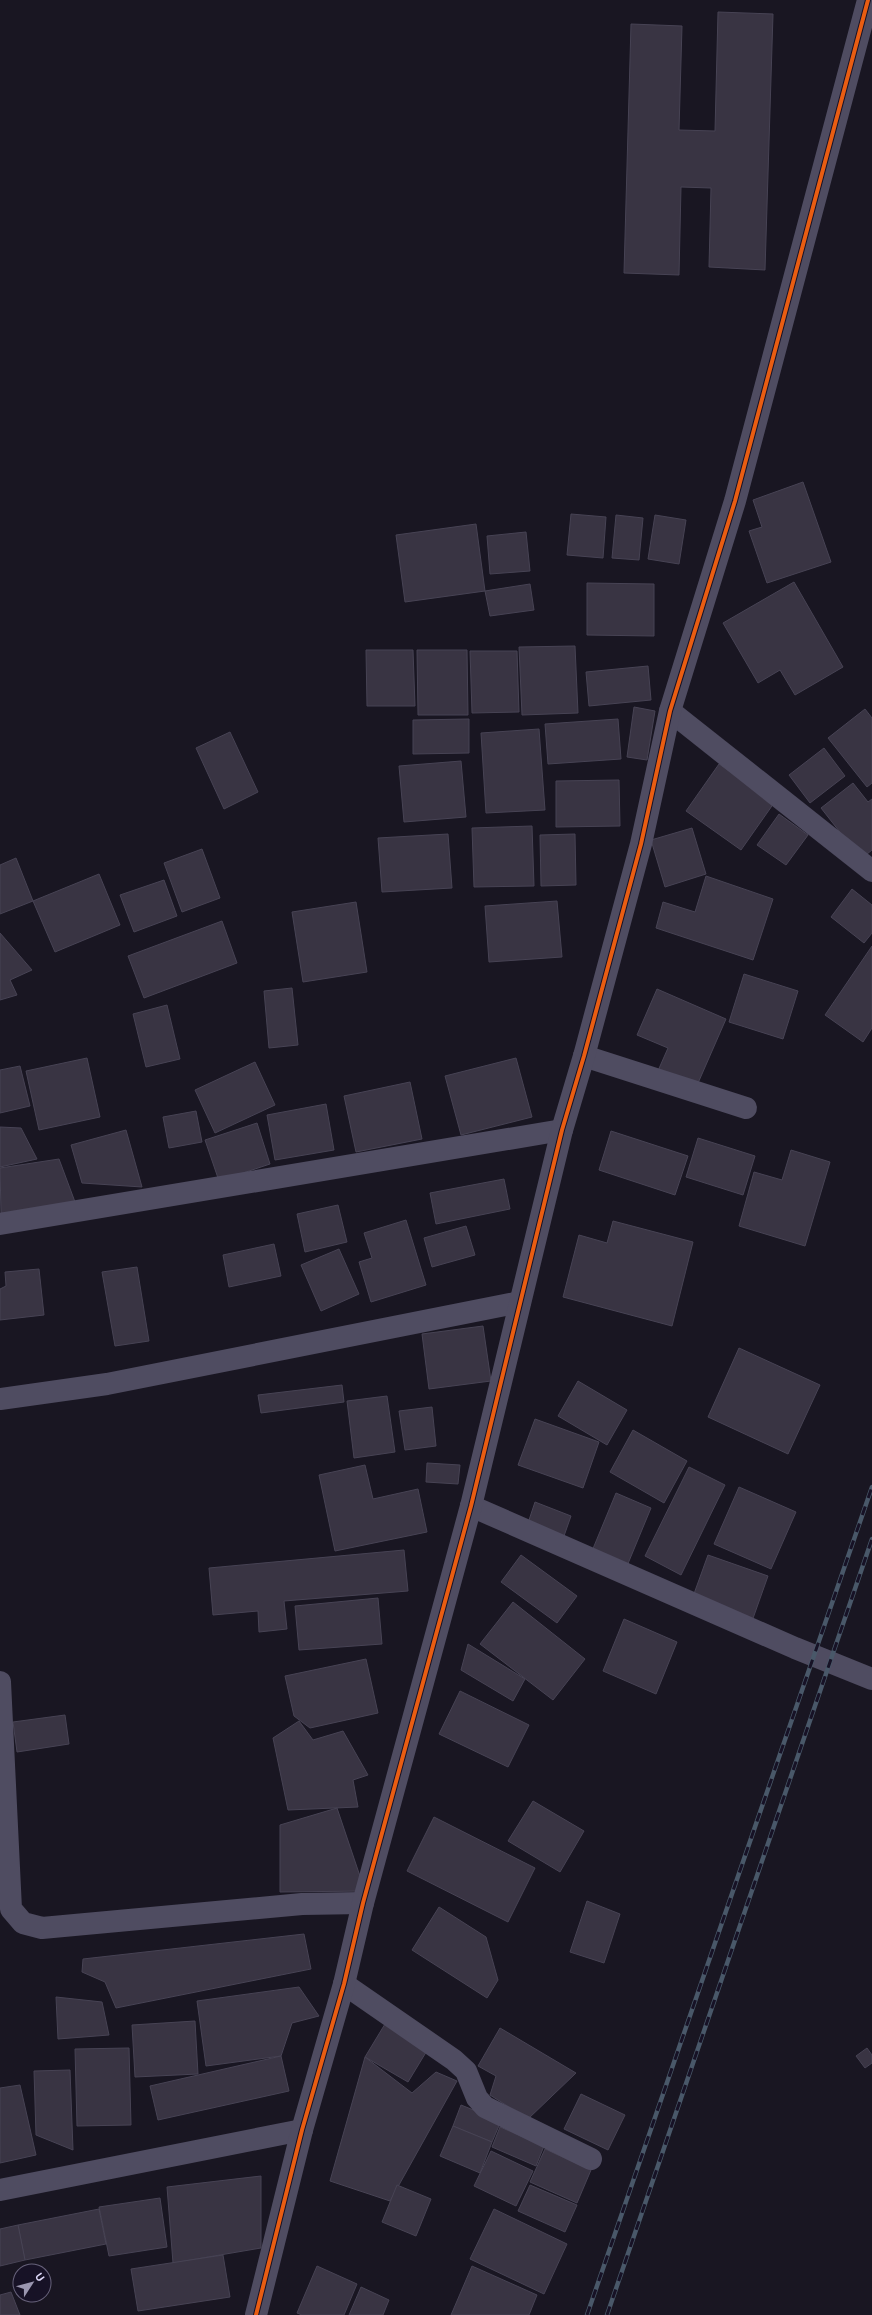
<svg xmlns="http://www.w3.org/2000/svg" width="872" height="2315" viewBox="0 0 872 2315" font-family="Ubuntu,sans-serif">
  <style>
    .building { fill: #393443; stroke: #474354 }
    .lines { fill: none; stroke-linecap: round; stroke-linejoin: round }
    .minor { stroke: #4f4c61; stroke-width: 22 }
    .rail-casing { stroke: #495869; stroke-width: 4.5 }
    .rail { stroke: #171226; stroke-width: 3; stroke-dasharray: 9; stroke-linecap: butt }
    .cycleway-casing { stroke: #171226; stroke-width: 6 }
    .cycleway { stroke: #e95d12; stroke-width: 4 }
  </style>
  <rect width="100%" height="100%" fill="#191622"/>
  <g class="building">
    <path d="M 718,12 L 773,14 L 765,270 L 709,267 L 711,188 L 681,187 L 679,275 L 624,273 L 631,24 L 682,26 L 679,130 L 715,131 Z"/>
    <path d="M 803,482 L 831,562 L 767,583 L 749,531 L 762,527 L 753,500 Z"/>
    <path d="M 571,514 L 606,517 L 603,558 L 567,555 Z"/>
    <path d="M 616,515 L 643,518 L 639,560 L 612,558 Z"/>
    <path d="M 655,515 L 686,520 L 679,564 L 648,559 Z"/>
    <path d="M 476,524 L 485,591 L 405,602 L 396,535 Z"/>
    <path d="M 526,532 L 530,571 L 490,574 L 487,536 Z"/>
    <path d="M 794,582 L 843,667 L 795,695 L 780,670 L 758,683 L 723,623 Z"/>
    <path d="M 587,583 L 654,584 L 654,636 L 587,635 Z"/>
    <path d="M 530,584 L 534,610 L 490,616 L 485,591 Z"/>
    <path d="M 575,646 L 578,713 L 522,715 L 519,647 Z"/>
    <path d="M 366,650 L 413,650 L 415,706 L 367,706 Z"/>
    <path d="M 417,650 L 467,650 L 468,715 L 418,715 Z"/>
    <path d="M 470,651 L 517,651 L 519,712 L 472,713 Z"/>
    <path d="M 648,666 L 651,700 L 589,706 L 586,672 Z"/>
    <path d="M 634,707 L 655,711 L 647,760 L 627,757 Z"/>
    <path d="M 865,709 L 872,718 L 872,783 L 867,787 L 828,738 Z"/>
    <path d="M 469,719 L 469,753 L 413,754 L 413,720 Z"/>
    <path d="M 618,719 L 621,759 L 548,764 L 545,724 Z"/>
    <path d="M 539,729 L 545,810 L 486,813 L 481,733 Z"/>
    <path d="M 230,732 L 258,792 L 224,809 L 196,748 Z"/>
    <path d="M 824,748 L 845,776 L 810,803 L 789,775 Z"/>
    <path d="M 461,761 L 466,817 L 404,822 L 399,766 Z"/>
    <path d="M 719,764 L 774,803 L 741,850 L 686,811 Z"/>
    <path d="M 619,780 L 620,826 L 556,827 L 556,781 Z"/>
    <path d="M 853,783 L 868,802 L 872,799 L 872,850 L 861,859 L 821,808 Z"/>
    <path d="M 779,814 L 808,835 L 786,865 L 757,845 Z"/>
    <path d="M 532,826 L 534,886 L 474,887 L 472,828 Z"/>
    <path d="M 692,828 L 706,874 L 665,887 L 651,840 Z"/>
    <path d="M 448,834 L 452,888 L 382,892 L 378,838 Z"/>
    <path d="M 575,834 L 576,885 L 541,886 L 540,835 Z"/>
    <path d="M 202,849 L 220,898 L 182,912 L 164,863 Z"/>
    <path d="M 16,858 L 33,901 L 0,914 L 0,865 Z"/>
    <path d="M 99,874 L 120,925 L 55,952 L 33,901 Z"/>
    <path d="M 706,876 L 773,899 L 753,960 L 656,928 L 663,902 L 695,912 Z"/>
    <path d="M 164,880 L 177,916 L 134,932 L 120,895 Z"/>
    <path d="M 852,889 L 872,905 L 872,933 L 864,943 L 831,917 Z"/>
    <path d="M 557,901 L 562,957 L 489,962 L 485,906 Z"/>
    <path d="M 356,902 L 367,972 L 303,982 L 292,912 Z"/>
    <path d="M 222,921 L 237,963 L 144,998 L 128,956 Z"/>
    <path d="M 0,933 L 32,970 L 10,980 L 17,995 L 0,1000 Z"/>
    <path d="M 872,946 L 872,1028 L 863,1042 L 825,1015 Z"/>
    <path d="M 744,974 L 798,991 L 783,1039 L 729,1022 Z"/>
    <path d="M 292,988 L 298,1045 L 269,1048 L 264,991 Z"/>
    <path d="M 657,989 L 726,1019 L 695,1090 L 657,1073 L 668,1048 L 637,1035 Z"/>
    <path d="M 167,1005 L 180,1059 L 146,1067 L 133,1014 Z"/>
    <path d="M 87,1058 L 100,1117 L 39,1130 L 26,1071 Z"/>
    <path d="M 516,1058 L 532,1117 L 461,1135 L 445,1076 Z"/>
    <path d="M 255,1062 L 275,1105 L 215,1133 L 195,1090 Z"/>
    <path d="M 20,1066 L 30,1106 L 0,1113 L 0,1070 Z"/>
    <path d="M 410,1082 L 422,1139 L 356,1152 L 344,1096 Z"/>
    <path d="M 326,1104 L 334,1150 L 275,1160 L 267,1115 Z"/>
    <path d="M 196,1111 L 202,1142 L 169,1148 L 163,1117 Z"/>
    <path d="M 257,1123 L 270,1164 L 219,1181 L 205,1140 Z"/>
    <path d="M 0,1127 L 21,1128 L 37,1159 L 0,1167 Z"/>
    <path d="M 126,1130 L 142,1187 L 82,1183 L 71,1145 Z"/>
    <path d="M 611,1131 L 688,1156 L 675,1195 L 599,1170 Z"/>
    <path d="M 698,1138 L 755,1156 L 743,1195 L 686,1177 Z"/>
    <path d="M 791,1150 L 830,1162 L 805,1246 L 739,1226 L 754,1172 L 782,1180 Z"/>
    <path d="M 59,1159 L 78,1210 L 1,1213 L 0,1168 Z"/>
    <path d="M 504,1179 L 510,1209 L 436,1224 L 430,1193 Z"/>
    <path d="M 338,1205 L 347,1242 L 305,1252 L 297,1214 Z"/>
    <path d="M 406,1220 L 426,1285 L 371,1302 L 359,1262 L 372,1258 L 364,1233 Z"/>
    <path d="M 613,1221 L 693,1242 L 672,1326 L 563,1297 L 579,1235 L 607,1243 Z"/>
    <path d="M 466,1226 L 475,1255 L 432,1267 L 424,1238 Z"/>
    <path d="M 274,1244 L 281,1276 L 229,1287 L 223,1255 Z"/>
    <path d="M 339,1249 L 359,1294 L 321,1311 L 301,1265 Z"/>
    <path d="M 137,1267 L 149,1341 L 115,1346 L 102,1272 Z"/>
    <path d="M 39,1269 L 44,1315 L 0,1320 L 0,1289 L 6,1286 L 5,1272 Z"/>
    <path d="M 483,1326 L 491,1381 L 429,1389 L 422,1334 Z"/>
    <path d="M 739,1348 L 820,1385 L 788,1454 L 708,1417 Z"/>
    <path d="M 578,1381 L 627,1410 L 607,1445 L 558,1416 Z"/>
    <path d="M 342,1385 L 344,1402 L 261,1413 L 258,1395 Z"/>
    <path d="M 387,1396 L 395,1452 L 354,1458 L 347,1401 Z"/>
    <path d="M 432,1407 L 436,1446 L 405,1450 L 399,1411 Z"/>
    <path d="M 535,1419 L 599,1442 L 583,1488 L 518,1465 Z"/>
    <path d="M 633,1430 L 687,1461 L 664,1503 L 610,1472 Z"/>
    <path d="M 427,1463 L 460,1465 L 458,1484 L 426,1482 Z"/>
    <path d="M 365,1465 L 373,1499 L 418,1489 L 427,1532 L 335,1551 L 319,1475 Z"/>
    <path d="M 689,1467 L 725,1485 L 681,1575 L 645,1556 Z"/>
    <path d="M 739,1487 L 796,1512 L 771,1569 L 714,1544 Z"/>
    <path d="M 616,1493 L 651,1508 L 627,1566 L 592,1551 Z"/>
    <path d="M 535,1502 L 571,1516 L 564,1536 L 528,1523 Z"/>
    <path d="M 404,1550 L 408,1591 L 284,1601 L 287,1629 L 259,1632 L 258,1611 L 213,1615 L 209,1568 Z"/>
    <path d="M 521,1555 L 577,1596 L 557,1623 L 501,1582 Z"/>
    <path d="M 708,1555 L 768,1576 L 751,1624 L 691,1602 Z"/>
    <path d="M 378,1598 L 382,1644 L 299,1650 L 295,1606 Z"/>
    <path d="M 513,1602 L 585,1659 L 553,1700 L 480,1644 Z"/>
    <path d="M 624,1619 L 677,1642 L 656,1694 L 603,1671 Z"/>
    <path d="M 468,1644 L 525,1679 L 513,1701 L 461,1670 Z"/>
    <path d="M 366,1659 L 378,1713 L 310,1728 L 294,1716 L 285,1676 Z"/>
    <path d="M 460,1691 L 529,1725 L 508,1767 L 439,1734 Z"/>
    <path d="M 65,1715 L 69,1744 L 17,1752 L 13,1722 Z"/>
    <path d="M 299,1721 L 313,1740 L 343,1731 L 368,1775 L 353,1780 L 358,1807 L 288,1810 L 273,1738 Z"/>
    <path d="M 533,1801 L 584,1831 L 560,1872 L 508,1841 Z"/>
    <path d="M 337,1808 L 365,1891 L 280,1892 L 280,1825 Z"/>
    <path d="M 434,1817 L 535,1868 L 508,1922 L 407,1871 Z"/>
    <path d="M 587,1901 L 620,1914 L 604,1963 L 570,1952 Z"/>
    <path d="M 439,1907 L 486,1937 L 498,1980 L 487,1998 L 412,1950 Z"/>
    <path d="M 304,1934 L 311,1969 L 116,2008 L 105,1982 L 82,1972 L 83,1959 Z"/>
    <path d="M 299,1987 L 319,2016 L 292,2023 L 281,2056 L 206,2066 L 197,2001 Z"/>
    <path d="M 56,1997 L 102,2002 L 109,2035 L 58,2039 Z"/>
    <path d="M 195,2021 L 198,2074 L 135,2077 L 132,2025 Z"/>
    <path d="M 385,2024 L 428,2049 L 408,2082 L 365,2057 Z"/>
    <path d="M 500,2028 L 576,2073 L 528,2119 L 490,2095 L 496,2076 L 478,2066 Z"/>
    <path d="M 129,2048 L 131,2125 L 77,2126 L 75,2049 Z"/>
    <path d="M 867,2048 L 872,2055 L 872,2063 L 865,2068 L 856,2056 Z"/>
    <path d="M 281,2056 L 289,2091 L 158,2120 L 150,2086 Z"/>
    <path d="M 365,2057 L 412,2093 L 436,2072 L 457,2081 L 390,2201 L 330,2181 Z"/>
    <path d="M 70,2070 L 73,2150 L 36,2135 L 34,2071 Z"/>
    <path d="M 20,2085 L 36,2155 L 0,2163 L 0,2088 Z"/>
    <path d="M 581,2094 L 625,2115 L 608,2150 L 564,2129 Z"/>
    <path d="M 461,2105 L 501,2121 L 492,2142 L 453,2126 Z"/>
    <path d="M 453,2126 L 492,2142 L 480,2173 L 440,2156 Z"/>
    <path d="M 500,2127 L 544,2146 L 536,2166 L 492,2147 Z"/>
    <path d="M 545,2149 L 591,2170 L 577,2203 L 530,2182 Z"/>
    <path d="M 491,2151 L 533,2171 L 516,2206 L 474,2186 Z"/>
    <path d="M 261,2176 L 261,2248 L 173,2263 L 167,2187 Z"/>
    <path d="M 397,2185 L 431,2199 L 416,2236 L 382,2222 Z"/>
    <path d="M 530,2185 L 577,2205 L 565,2232 L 518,2211 Z"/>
    <path d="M 160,2198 L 167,2247 L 109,2256 L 99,2207 Z"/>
    <path d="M 99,2209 L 106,2244 L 25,2260 L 18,2225 Z"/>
    <path d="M 494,2209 L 567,2244 L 544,2294 L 470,2259 Z"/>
    <path d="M 18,2225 L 25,2260 L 0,2266 L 0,2229 Z"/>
    <path d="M 223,2255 L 230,2297 L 138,2311 L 131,2269 Z"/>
    <path d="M 317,2266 L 357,2284 L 344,2315 L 302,2315 L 297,2313 Z"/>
    <path d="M 472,2266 L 537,2295 L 529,2315 L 451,2315 Z"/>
    <path d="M 361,2287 L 389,2300 L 383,2315 L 349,2315 Z"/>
    <path d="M 11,2292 L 20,2315 L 0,2315 L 0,2295 Z"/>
  </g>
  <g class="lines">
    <g class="minor">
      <path d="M 670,711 L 872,871"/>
      <path d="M 584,1056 L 746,1108"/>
      <path d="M 0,1224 L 562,1130"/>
      <path d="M 0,1399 L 107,1384 L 520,1302"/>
      <path d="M 471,1506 L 795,1648 L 872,1679"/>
      <path d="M 0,1682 L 11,1909 L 23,1923 L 42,1928 L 302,1904 L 363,1903"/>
      <path d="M 344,1984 L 454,2060 L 466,2071 L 477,2098 L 485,2107 L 591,2159"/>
      <path d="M 0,2190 L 302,2130"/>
      <path d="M 256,2315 L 302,2130 L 344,1984 L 363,1903 L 471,1506 L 562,1130 L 584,1056 L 641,844 L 670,711 L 735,501 L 868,0"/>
    </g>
    <g class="rail-casing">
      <g id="rail">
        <path d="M 587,2315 L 872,1487"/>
        <path d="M 607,2315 L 872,1539"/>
      </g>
    </g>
    <use href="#rail" class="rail"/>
    <g class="cycleway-casing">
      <path id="cycleway" d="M 256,2315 L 302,2130 L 344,1984 L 363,1903 L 471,1506 L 562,1130 L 584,1056 L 641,844 L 670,711 L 735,501 L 868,0"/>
    </g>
    <use href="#cycleway" class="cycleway"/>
  </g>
  <g transform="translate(32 2283) rotate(54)"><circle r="19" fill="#171226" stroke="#67627b"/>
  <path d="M0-3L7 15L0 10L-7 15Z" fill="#9a96af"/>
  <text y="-6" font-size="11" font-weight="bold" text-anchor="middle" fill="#e0dbfb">U</text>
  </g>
</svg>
